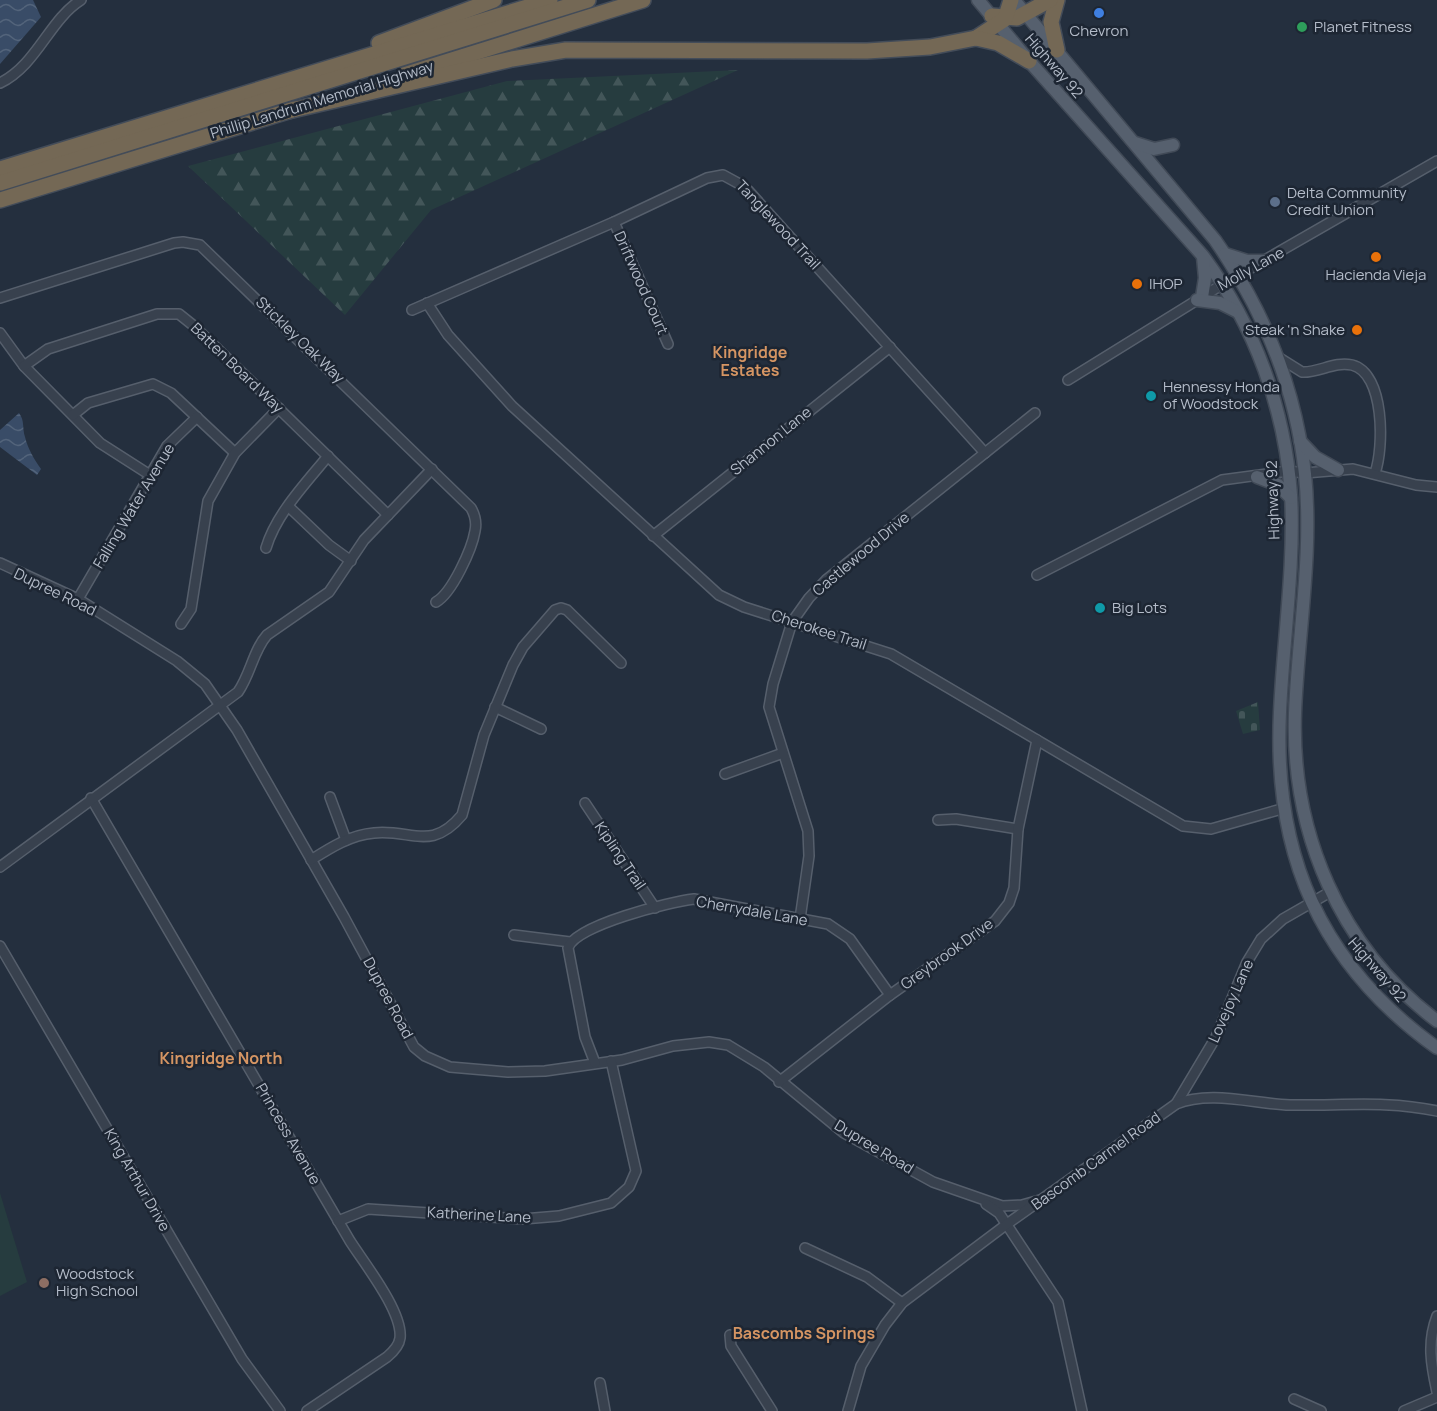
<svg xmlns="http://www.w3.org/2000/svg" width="1437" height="1411" viewBox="0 0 1437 1411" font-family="Manrope,sans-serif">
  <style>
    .forest { fill: url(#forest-firs) }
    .cemetery { fill: url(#cemetery-stones) }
    .garden { fill: #263c3f }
    .water { fill: url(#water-waves) }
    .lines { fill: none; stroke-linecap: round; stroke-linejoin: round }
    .minor-casing { stroke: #565f6c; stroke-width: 12 }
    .major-casing { stroke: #414a57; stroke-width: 15 }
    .highway-casing { stroke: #434c59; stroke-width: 18 }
    .minor { stroke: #38414e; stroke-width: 9 }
    .major { stroke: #56606e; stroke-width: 12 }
    .highway { stroke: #746855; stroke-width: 15 }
    .shop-dot { fill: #3f7fe0; stroke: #1d2633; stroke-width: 2 }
    .leisure-dot { fill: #2e9e5b; stroke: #1d2633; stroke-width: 2 }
    .service-dot { fill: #5c6f8a; stroke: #1d2633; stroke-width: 2 }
    .food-dot { fill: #e8710a; stroke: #1d2633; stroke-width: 2 }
    .culture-dot { fill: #0f9aa8; stroke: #1d2633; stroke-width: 2 }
    .education-dot { fill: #8d6e63; stroke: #1d2633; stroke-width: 2 }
    .labels { text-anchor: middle; stroke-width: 5; stroke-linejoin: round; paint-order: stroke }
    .poi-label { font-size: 15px; fill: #b4bcc9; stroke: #1d2633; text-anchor: start }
    .street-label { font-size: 15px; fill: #b4bcc9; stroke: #1d2633 }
    .neighbourhood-label { font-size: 16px; font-weight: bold; fill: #d59563; stroke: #1d2633 }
  </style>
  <defs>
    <pattern id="forest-firs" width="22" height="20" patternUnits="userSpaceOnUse" patternTransform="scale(1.5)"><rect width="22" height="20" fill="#263c3f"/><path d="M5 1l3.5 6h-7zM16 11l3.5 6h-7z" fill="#435659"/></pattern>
    <pattern id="cemetery-stones" width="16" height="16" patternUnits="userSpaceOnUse" patternTransform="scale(1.5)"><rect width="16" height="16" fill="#263c3f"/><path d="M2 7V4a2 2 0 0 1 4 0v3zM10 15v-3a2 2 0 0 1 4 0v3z" fill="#435659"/></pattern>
    <pattern id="water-waves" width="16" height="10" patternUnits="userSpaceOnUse" patternTransform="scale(1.5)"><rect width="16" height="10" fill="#394c67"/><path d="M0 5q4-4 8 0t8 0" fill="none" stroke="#53647b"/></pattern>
  </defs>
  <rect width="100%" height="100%" fill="#242f3e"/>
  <path class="forest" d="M 738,70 L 431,210 L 345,315 L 188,166 L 507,81 Z"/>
  <path class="cemetery" d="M 1258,702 L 1260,730 L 1243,734 L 1236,711 Z"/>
  <path class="garden" d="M 0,1193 L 27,1282 L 0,1296 Z"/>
  <g class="water">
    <path d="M 0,0 L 33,0 L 41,17 L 0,64 Z"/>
    <path d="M 19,413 C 25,421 22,428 25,437 C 28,449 34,459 41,469 L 37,475 L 0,447 L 0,430 Z"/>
  </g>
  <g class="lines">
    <g class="minor-casing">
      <g id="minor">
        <path d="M 0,83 C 37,65 49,20 81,0"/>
        <path d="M 614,222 L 668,344"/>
        <path d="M 0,298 L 174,243 L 183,242 L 200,245 L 471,508 C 475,515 477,522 475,531 C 472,549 452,593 436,602"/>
        <path d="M 427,303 L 448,335 L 512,406 L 719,595 L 744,607 L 891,654 L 1183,826 L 1211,829 L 1285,808"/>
        <path d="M 412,310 L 614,222 L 707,178 L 723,175 L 745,187 L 985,453"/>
        <path d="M 0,333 L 24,366 L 100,443 L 150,475"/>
        <path d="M 1278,357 L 1302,372 C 1319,373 1334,361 1352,365 C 1385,373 1384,448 1375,473"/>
        <path d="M 24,366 L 48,349 L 157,314 L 179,314 L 194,326 L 388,515"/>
        <path d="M 1068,380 L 1223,284 L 1437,161"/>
        <path d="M 73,415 L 88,403 L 153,384 L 171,393 L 235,453"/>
        <path d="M 289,507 L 329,545 L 351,561"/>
        <path d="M 653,536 L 890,347"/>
        <path d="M 266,548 C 276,514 306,483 328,456"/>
        <path d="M 0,563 L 78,599 L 177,661 L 205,684 L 237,730 L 344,917 L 414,1047 L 425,1056 L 450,1067 L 508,1072 L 545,1071 L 622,1060 L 673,1046 L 709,1042 L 728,1045 L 764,1067 L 844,1133 L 933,1182 L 1002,1206 L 1022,1205 L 1047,1198"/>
        <path d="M 1037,575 L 1222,480 L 1288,471 L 1305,473 L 1353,469 L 1416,485 L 1437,487"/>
        <path d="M 78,599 L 167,446 L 197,417"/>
        <path d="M 181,624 L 191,609 L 208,501 L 235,453 L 279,408"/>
        <path d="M 495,707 L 541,729"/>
        <path d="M 725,774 L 783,753"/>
        <path d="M 330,797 L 346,840"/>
        <path d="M 91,798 L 350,1241 C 364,1263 403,1312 400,1338 C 399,1346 393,1352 387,1357 L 307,1411"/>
        <path d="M 585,803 L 655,908"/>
        <path d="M 938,820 L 956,819 L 1018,829"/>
        <path d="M 311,860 C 330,848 350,835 374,833 C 412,829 431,852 462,815 L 484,735 L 513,665 L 523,647 L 555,610 L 561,608 L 567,610 L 621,663"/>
        <path d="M 0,867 L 238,692 C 251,673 253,651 267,635 L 329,592 L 364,540 L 432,469"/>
        <path d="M 800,919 L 809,856 L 808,831 L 769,707 L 773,684 L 792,622 L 809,598 L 826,580 L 1035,413"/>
        <path d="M 514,935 L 570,942"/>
        <path d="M 0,946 L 242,1359 L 280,1411"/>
        <path d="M 595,1063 L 585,1037 L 568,948 C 575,925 670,902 694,899 L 828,924 L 850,939 L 890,995"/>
        <path d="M 779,1082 L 890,995 L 995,921 L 1009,903 L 1014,888 L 1018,829 L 1037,740"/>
        <path d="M 1176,1104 L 1216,1037 L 1247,962 L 1261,939 L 1283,919 L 1330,892"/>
        <path d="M 986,1204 L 999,1213 L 1058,1302 L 1082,1411"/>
        <path d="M 338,1221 L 368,1209 L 523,1219 L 559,1216 L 611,1203 L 629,1187 L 636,1171 L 611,1061"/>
        <path d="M 805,1248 L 867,1277 L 902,1303"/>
        <path d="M 1437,1316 C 1427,1342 1431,1365 1437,1392"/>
        <path d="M 730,1335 L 731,1346 L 772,1411"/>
        <path d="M 600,1383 L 605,1411"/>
        <path d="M 1294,1399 L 1321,1411"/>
        <path d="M 848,1411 L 861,1366 L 885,1325 L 902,1303 L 1007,1224 L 1176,1104 C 1211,1090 1254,1104 1290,1105 C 1340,1106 1387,1100 1437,1111"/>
        <path d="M 1404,1411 L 1437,1397"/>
      </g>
    </g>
    <g class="major-casing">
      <g id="major">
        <path d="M 978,0 L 1029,61 L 1203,256 C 1255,326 1285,409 1291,495 C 1295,565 1283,642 1280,712 C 1273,855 1320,964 1437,1048"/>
        <path d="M 1014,0 L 1215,240 C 1263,309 1296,389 1305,474 C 1313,554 1298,633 1295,713 C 1291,833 1340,948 1437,1021"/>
        <path d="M 1135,143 L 1154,149 L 1173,145"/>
        <path d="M 1225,254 L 1247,261 L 1266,261"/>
        <path d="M 1202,297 L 1205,278 L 1203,257"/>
        <path d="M 1197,300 L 1220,303 L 1238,312"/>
        <path d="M 1300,441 L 1315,457 L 1338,470"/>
        <path d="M 1257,477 L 1278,485 L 1291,498"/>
      </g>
    </g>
    <g class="highway-casing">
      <g id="highway">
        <path d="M 1057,0 L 1051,22 L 1057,50"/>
        <path d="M 992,16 L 1017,18 L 1050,0"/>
        <path d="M 976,38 L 1005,19 L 1011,0"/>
        <path d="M 379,43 L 494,0"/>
        <path d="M 404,75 L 643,0"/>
        <path d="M 288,111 L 512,59 L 566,50 L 867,51 L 930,47 L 976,38 L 998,43 L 1029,61"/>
        <path d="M 0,169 L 550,0"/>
        <path d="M 0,183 L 588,0"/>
        <path d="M 0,200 L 295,109"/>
      </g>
    </g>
    <use href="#minor" class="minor"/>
    <use href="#major" class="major"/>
    <use href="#highway" class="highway"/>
  </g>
  <circle class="shop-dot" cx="1099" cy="13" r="6"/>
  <circle class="leisure-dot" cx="1302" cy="27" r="6"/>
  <circle class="service-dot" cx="1275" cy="202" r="6"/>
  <g class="food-dot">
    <circle cx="1376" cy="257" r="6"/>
    <circle cx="1137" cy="284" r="6"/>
    <circle cx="1357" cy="330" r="6"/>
  </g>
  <g class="culture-dot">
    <circle cx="1151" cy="396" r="6"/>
    <circle cx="1100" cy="608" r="6"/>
  </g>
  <circle class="education-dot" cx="44" cy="1283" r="6"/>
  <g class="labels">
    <g class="poi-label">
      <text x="1314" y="32">Planet Fitness</text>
      <text x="1099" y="36" text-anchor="middle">Chevron</text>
      <text x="1287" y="198">Delta Community<tspan x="1287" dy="17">Credit Union</tspan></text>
      <text x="1376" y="280" text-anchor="middle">Hacienda Vieja</text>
      <text x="1149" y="289">IHOP</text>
      <text x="1345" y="335" text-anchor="end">Steak 'n Shake</text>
      <text x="1163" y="392">Hennessy Honda<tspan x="1163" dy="17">of Woodstock</tspan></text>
      <text x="1112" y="613">Big Lots</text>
      <text x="56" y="1279">Woodstock<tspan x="56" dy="17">High School</tspan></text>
    </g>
    <g class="street-label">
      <text transform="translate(1054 66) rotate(49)" y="5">Highway 92</text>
      <text transform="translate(322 100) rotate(-17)" y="5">Phillip Landrum Memorial Highway</text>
      <text transform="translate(778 225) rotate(47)" y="5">Tanglewood Trail</text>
      <text transform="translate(1251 269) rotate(-29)" y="5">Molly Lane</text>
      <text transform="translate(641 283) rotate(66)" y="5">Driftwood Court</text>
      <text transform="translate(300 340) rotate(44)" y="5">Stickley Oak Way</text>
      <text transform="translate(237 368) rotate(44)" y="5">Batten Board Way</text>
      <text transform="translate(771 441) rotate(-39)" y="5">Shannon Lane</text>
      <text transform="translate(1273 500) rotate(-92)" y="5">Highway 92</text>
      <text transform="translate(134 506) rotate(-59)" y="5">Falling Water Avenue</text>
      <text transform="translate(861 554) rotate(-40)" y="5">Castlewood Drive</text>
      <text transform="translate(55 592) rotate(26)" y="5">Dupree Road</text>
      <text transform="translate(819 630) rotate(18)" y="5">Cherokee Trail</text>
      <text transform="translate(620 856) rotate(56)" y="5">Kipling Trail</text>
      <text transform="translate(752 911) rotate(10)" y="5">Cherrydale Lane</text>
      <text transform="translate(947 954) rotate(-36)" y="5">Greybrook Drive</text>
      <text transform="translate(1377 970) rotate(49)" y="5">Highway 92</text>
      <text transform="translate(388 998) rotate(62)" y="5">Dupree Road</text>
      <text transform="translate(1231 1001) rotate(-66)" y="5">Lovejoy Lane</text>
      <text transform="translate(288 1134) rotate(60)" y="5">Princess Avenue</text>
      <text transform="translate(874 1147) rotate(31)" y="5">Dupree Road</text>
      <text transform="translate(1096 1161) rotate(-36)" y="5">Bascomb Carmel Road</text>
      <text transform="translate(137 1180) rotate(60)" y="5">King Arthur Drive</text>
      <text transform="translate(479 1215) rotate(3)" y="5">Katherine Lane</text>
    </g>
    <g class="neighbourhood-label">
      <text x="750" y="358">Kingridge<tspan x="750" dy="18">Estates</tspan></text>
      <text x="221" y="1064">Kingridge North</text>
      <text x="804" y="1339">Bascombs Springs</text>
    </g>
  </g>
</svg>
